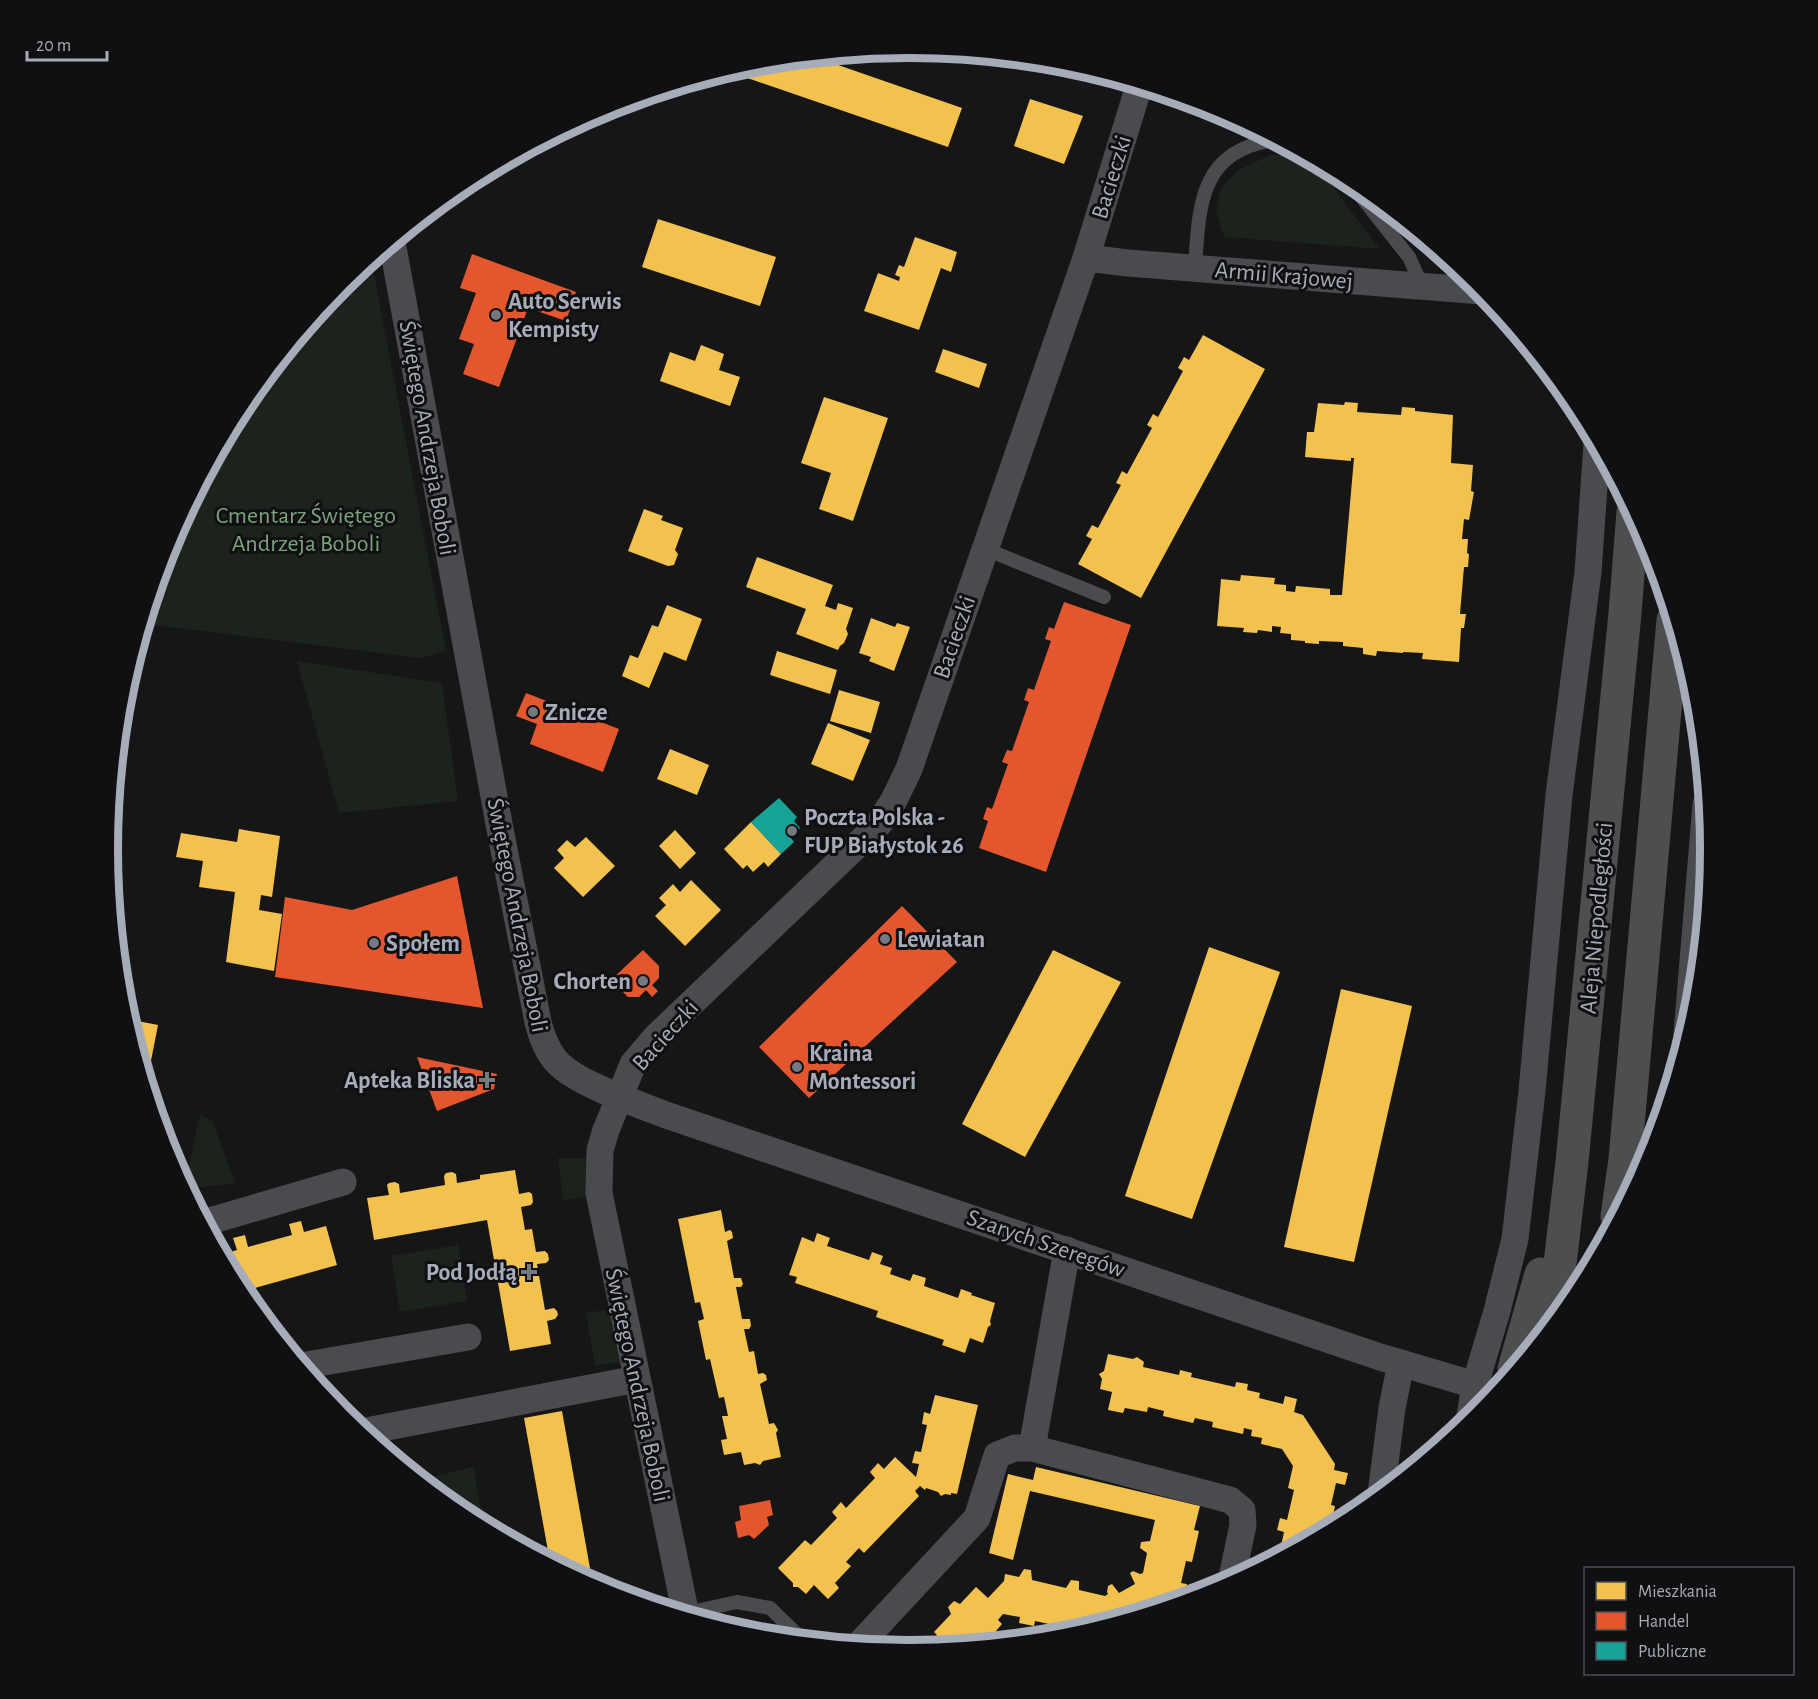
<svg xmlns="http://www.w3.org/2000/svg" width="1818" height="1699" viewBox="0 0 1818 1699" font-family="'Alegreya Sans',sans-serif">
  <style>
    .green { fill: #1b231c }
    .homes { fill: #f2c14e }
    .shops { fill: #e4572e }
    .public { fill: #17a398 }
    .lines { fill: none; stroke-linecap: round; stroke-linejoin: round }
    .service { stroke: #494b4f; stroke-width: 14 }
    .minor { stroke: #494b4f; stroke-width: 27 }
    .primary { stroke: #4c4e50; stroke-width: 33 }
    .poi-dot { fill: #74787f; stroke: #101012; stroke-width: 2 }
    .labels { text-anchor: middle; stroke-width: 6; stroke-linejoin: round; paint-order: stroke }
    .street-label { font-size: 24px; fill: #a6acb8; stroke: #101012 }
    .poi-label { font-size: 24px; font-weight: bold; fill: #a6acb8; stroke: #101012; text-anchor: start }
    .park-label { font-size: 24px; fill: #7ba47d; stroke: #101012 }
    .rim { fill: none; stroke: #a6acb8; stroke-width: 8 }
  </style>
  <rect width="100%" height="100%" fill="#161616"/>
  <g class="green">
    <path d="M 1289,154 L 1314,165 L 1325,177 L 1380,249 L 1224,237 L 1216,212 L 1221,188 L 1239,170 L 1247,166 L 1270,155 Z"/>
    <path d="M 371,259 L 446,651 L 421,658 L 144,624 L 169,542 L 243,404 L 342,283 Z"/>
    <path d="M 297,661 L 442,683 L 458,801 L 339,813 Z"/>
    <path d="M 200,1115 L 212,1120 L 235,1183 L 186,1189 L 184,1185 Z"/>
    <path d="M 558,1158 L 586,1158 L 589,1196 L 563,1201 Z"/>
    <path d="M 458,1245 L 467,1301 L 400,1312 L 391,1256 Z"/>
    <path d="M 611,1309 L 620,1362 L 595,1366 L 586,1313 Z"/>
    <path d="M 473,1467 L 482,1514 L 467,1518 L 463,1516 L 420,1480 Z"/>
  </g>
  <g class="homes">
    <path d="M 815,57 L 962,108 L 948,147 L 727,71 L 753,63 Z"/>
    <path d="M 1030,99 L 1083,116 L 1064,164 L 1014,146 Z"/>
    <path d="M 658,219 L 776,257 L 760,306 L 642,267 Z"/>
    <path d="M 915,237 L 957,252 L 951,272 L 941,268 L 919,330 L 864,311 L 878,273 L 899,281 L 900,277 L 895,275 L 899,265 L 904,267 Z"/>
    <path d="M 1203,335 L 1265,369 L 1141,598 L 1078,564 L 1092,539 L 1086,536 L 1092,525 L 1098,528 L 1121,485 L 1116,483 L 1122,471 L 1127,474 L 1152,428 L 1147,425 L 1153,414 L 1158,417 L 1183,371 L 1178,368 L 1184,357 L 1189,360 Z"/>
    <path d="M 701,345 L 724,354 L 719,370 L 740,377 L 730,406 L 660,381 L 670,352 L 695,361 Z"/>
    <path d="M 943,349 L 987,364 L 979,388 L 935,372 Z"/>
    <path d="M 824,397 L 888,418 L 853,521 L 819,509 L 831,473 L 801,463 Z"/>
    <path d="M 1345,402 L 1358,403 L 1357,412 L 1401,415 L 1402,407 L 1415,408 L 1415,411 L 1453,415 L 1451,463 L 1473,465 L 1471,491 L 1474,492 L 1469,520 L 1464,519 L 1462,539 L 1468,539 L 1467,553 L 1469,554 L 1468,567 L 1464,567 L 1460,614 L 1466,614 L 1464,628 L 1461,628 L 1459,662 L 1422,659 L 1423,653 L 1403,652 L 1403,653 L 1377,651 L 1376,656 L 1363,654 L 1363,648 L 1343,646 L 1343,642 L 1319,641 L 1319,644 L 1305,643 L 1305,641 L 1291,640 L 1291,634 L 1280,633 L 1281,627 L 1272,626 L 1272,632 L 1258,630 L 1257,633 L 1243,632 L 1244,628 L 1217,626 L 1221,579 L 1240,581 L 1241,575 L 1275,578 L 1274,584 L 1286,585 L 1286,591 L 1295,592 L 1296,586 L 1330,589 L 1330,595 L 1342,595 L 1354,458 L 1351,458 L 1351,461 L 1305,457 L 1307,432 L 1314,432 L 1318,403 L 1344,405 Z"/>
    <path d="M 644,509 L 663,516 L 661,520 L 683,528 L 675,550 L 678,554 L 674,565 L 668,566 L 628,551 Z"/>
    <path d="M 757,557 L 833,585 L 825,606 L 836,610 L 838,603 L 853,608 L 846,629 L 848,634 L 844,643 L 840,646 L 838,650 L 796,634 L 806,609 L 746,587 Z"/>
    <path d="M 667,605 L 702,619 L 686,661 L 664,652 L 649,688 L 622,676 L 630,655 L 638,658 L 652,625 L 658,627 Z"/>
    <path d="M 871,618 L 895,627 L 897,623 L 910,627 L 894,671 L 869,661 L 871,657 L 859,653 Z"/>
    <path d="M 777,651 L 837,670 L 830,694 L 770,675 Z"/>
    <path d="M 839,690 L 880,702 L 871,733 L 830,721 Z"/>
    <path d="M 828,723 L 870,740 L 853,781 L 811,764 Z"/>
    <path d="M 670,749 L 709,765 L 697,795 L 657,779 Z"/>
    <path d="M 751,822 L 781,854 L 768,867 L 764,862 L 753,872 L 747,865 L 743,869 L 724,849 Z"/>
    <path d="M 239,829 L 280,836 L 272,897 L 261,895 L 259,910 L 282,914 L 274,971 L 226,962 L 235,892 L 199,887 L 203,861 L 176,857 L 181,833 L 237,842 Z"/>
    <path d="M 675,830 L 696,853 L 680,869 L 659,846 Z"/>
    <path d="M 586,837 L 615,866 L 583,897 L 554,868 L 564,858 L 557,850 L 567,840 L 575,847 Z"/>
    <path d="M 691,880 L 721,910 L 685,946 L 655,916 L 666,905 L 659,898 L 673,884 L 680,892 Z"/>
    <path d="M 1209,947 L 1280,972 L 1192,1219 L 1125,1196 Z"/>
    <path d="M 1053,950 L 1121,982 L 1025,1157 L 962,1124 Z"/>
    <path d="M 1341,989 L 1412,1006 L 1354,1262 L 1284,1247 Z"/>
    <path d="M 127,1019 L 158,1025 L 148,1076 L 144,1075 Z"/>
    <path d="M 515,1170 L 519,1194 L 529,1192 L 532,1194 L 533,1202 L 531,1205 L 521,1207 L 525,1230 L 532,1229 L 536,1252 L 545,1251 L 548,1254 L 549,1260 L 546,1263 L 537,1264 L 545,1310 L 554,1308 L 557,1311 L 558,1315 L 555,1319 L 547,1321 L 551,1344 L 510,1351 L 487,1220 L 374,1240 L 367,1198 L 389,1195 L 387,1185 L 389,1183 L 395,1182 L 399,1184 L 400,1193 L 445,1185 L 444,1176 L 446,1173 L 452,1172 L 456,1174 L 457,1183 L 480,1179 L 480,1175 Z"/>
    <path d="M 721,1210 L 725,1232 L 730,1230 L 732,1232 L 733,1238 L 727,1241 L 734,1278 L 741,1278 L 743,1284 L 741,1287 L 736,1287 L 742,1319 L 750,1319 L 751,1326 L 749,1329 L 744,1329 L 749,1352 L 754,1351 L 758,1374 L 763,1373 L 766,1375 L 767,1380 L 760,1384 L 769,1424 L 774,1423 L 778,1430 L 776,1433 L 781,1457 L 763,1461 L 760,1465 L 755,1463 L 744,1465 L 741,1452 L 724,1455 L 721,1440 L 727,1439 L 722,1416 L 728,1416 L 724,1397 L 719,1398 L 710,1359 L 706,1360 L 698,1321 L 704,1319 L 700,1302 L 695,1303 L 678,1219 Z"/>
    <path d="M 301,1221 L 304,1232 L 326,1226 L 337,1265 L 241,1292 L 221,1255 L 237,1250 L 233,1238 L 245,1235 L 248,1247 L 292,1235 L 289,1224 Z"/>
    <path d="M 817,1233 L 830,1238 L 827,1246 L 869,1260 L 872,1252 L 883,1256 L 880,1264 L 892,1268 L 890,1274 L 910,1281 L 913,1274 L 926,1278 L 924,1286 L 958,1298 L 961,1289 L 972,1293 L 971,1295 L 995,1303 L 990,1321 L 991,1325 L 988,1327 L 983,1343 L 970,1338 L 965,1353 L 942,1345 L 944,1340 L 876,1317 L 878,1311 L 795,1283 L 797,1277 L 789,1275 L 802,1237 L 814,1242 Z"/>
    <path d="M 1108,1354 L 1133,1359 L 1137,1357 L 1144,1362 L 1143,1367 L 1179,1375 L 1180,1370 L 1192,1373 L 1191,1377 L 1235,1387 L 1236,1382 L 1248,1384 L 1247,1390 L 1260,1393 L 1259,1398 L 1283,1404 L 1285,1396 L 1297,1399 L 1294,1412 L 1303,1415 L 1335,1464 L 1334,1470 L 1348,1473 L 1345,1485 L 1336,1483 L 1331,1505 L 1335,1506 L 1330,1529 L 1279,1556 L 1284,1532 L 1277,1530 L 1280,1518 L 1287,1520 L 1294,1490 L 1288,1488 L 1293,1466 L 1282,1449 L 1261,1444 L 1262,1438 L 1251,1436 L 1252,1430 L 1244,1428 L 1243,1434 L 1212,1427 L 1213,1422 L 1195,1418 L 1193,1423 L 1163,1416 L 1164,1411 L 1148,1407 L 1147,1412 L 1125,1408 L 1123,1413 L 1108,1410 L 1112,1392 L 1100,1389 L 1102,1379 L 1099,1374 L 1104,1371 Z"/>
    <path d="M 935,1395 L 978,1405 L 957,1494 L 951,1493 L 951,1495 L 945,1494 L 941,1496 L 938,1492 L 926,1488 L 925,1490 L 920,1486 L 915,1491 L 919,1496 L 864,1553 L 859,1548 L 846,1562 L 851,1566 L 835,1583 L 839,1588 L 828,1599 L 814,1585 L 806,1594 L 798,1587 L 793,1587 L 793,1583 L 778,1568 L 805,1540 L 811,1545 L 837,1518 L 832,1512 L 841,1502 L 846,1508 L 875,1478 L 870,1472 L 878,1463 L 884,1469 L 895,1457 L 916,1477 L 919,1464 L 912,1463 L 915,1451 L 921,1452 L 927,1425 L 922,1424 L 924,1412 L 930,1414 Z"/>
    <path d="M 562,1411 L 593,1585 L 550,1562 L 524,1418 Z"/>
    <path d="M 1036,1467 L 1200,1506 L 1194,1530 L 1199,1531 L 1192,1562 L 1186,1561 L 1181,1583 L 1187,1584 L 1183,1600 L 1177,1598 L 1176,1602 L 1069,1634 L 1057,1632 L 1058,1626 L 1035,1621 L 1034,1626 L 1019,1623 L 1020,1617 L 1003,1614 L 998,1620 L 1002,1624 L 985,1644 L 923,1650 L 937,1635 L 934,1632 L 951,1614 L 948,1607 L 954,1601 L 960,1604 L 976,1587 L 988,1598 L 1004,1581 L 1005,1574 L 1019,1577 L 1024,1569 L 1031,1570 L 1032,1580 L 1066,1588 L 1071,1580 L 1079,1581 L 1079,1590 L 1105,1596 L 1108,1594 L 1107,1592 L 1108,1586 L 1112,1584 L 1119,1593 L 1135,1584 L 1130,1573 L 1133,1571 L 1140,1574 L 1143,1573 L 1147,1553 L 1140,1548 L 1141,1542 L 1150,1541 L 1155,1520 L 1030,1491 L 1013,1560 L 989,1553 L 1008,1474 L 1033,1480 Z"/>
  </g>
  <g class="shops">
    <path d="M 472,254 L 576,292 L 566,321 L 528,308 L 499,387 L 463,374 L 474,344 L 459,339 L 476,293 L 460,288 Z"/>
    <path d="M 1064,602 L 1131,625 L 1046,872 L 979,848 L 988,821 L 983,819 L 987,807 L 992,809 L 1008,764 L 1002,762 L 1007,750 L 1012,751 L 1029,702 L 1024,700 L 1028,688 L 1034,690 L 1051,641 L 1045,639 L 1049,627 L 1054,629 Z"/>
    <path d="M 526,693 L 619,729 L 603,772 L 530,744 L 537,724 L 516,716 Z"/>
    <path d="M 457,876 L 483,1008 L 275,977 L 285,897 L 352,910 Z"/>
    <path d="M 902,906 L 957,962 L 809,1098 L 759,1047 Z"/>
    <path d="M 643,950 L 659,966 L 659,978 L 652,985 L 658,991 L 652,997 L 646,990 L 639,997 L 628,997 L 611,980 Z"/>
    <path d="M 417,1057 L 497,1074 L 494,1089 L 437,1111 Z"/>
    <path d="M 770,1500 L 773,1515 L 767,1517 L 769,1525 L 754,1539 L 749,1535 L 738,1538 L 735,1522 L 741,1520 L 739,1506 Z"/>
  </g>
  <path class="public" d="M 779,798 L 797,817 L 794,821 L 800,828 L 790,837 L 794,842 L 781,854 L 751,822 Z"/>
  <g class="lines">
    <g class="service">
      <path d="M 1348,180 L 1409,257 L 1422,286"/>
      <path d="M 1195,268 C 1199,206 1199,151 1274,140"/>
      <path d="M 985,549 L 1104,597"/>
      <path d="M 686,1613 L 737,1602 L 770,1608 L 804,1641"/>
    </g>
    <g class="minor">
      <path d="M 392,242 L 500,829 L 538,1022 C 542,1037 547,1052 558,1063 C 578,1084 638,1104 666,1115 L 1380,1357 L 1475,1385"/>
      <path d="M 1086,258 L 1128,263 L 1482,291"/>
      <path d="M 1687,1034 L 1706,804"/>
      <path d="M 203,1221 L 210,1221 L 343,1182"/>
      <path d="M 301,1366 L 468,1337"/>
      <path d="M 1469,1422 L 1475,1385 L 1497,1311 L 1515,1239 L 1532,1091 L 1559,795 L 1588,572 L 1597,444"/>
      <path d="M 361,1432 L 637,1379"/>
      <path d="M 1032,1448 L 1067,1250"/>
      <path d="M 1381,1494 L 1392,1408 L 1401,1363"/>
      <path d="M 686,1615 L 599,1193 L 600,1150 L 606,1130 L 633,1064 L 656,1037 L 878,825 L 894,800 L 909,769 L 1086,258 L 1139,86"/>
      <path d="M 858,1646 L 977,1518 L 997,1455 L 1015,1448 L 1032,1448 L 1230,1500 L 1242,1510 L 1243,1525 L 1231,1582"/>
    </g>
    <g class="primary">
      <path d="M 1617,1216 L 1625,1159 L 1673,620"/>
      <path d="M 1553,1323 L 1572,1162 L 1625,613 L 1633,512"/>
      <path d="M 1514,1369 L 1541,1274"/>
    </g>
  </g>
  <g class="poi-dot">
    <circle cx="496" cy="315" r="6"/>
    <circle cx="533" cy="712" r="6"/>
    <circle cx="792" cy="831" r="6"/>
    <circle cx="885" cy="939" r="6"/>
    <circle cx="374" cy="943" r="6"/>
    <circle cx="643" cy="981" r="6"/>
    <circle cx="797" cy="1067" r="6"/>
    <path d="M484 1071h6v6h6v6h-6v6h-6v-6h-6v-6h6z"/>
    <path d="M526 1263h6v6h6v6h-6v6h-6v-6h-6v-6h6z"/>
  </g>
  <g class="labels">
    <g class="street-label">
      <text transform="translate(1111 177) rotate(-73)" y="8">Bacieczki</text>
      <text transform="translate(1284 275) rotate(5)" y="8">Armii Krajowej</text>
      <text transform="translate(428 438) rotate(80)" y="8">Świętego Andrzeja Boboli</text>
      <text transform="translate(954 637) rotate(-71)" y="8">Bacieczki</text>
      <text transform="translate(518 915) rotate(79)" y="8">Świętego Andrzeja Boboli</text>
      <text transform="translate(1596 918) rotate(-85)" y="8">Aleja Niepodległości</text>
      <text transform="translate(665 1035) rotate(-48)" y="8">Bacieczki</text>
      <text transform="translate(1046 1243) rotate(19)" y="8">Szarych Szeregów</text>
      <text transform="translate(638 1385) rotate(78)" y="8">Świętego Andrzeja Boboli</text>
    </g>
    <g class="poi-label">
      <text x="508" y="309">Auto Serwis<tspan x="508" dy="28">Kempisty</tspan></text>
      <text x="545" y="720">Znicze</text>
      <text x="804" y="825">Poczta Polska -<tspan x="804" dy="28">FUP Białystok 26</tspan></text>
      <text x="897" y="947">Lewiatan</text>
      <text x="386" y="951">Społem</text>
      <text x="631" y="989" text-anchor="end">Chorten</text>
      <text x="809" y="1061">Kraina<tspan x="809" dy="28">Montessori</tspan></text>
      <text x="475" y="1088" text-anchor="end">Apteka Bliska</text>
      <text x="517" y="1280" text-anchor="end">Pod Jodłą</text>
    </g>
    <g class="park-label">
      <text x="306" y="523">Cmentarz Świętego<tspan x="306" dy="28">Andrzeja Boboli</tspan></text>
    </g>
  </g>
  <path d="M0 0H1818V1699H0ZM118 849a791 791 0 1 1 1582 0a791 791 0 1 1-1582 0Z" fill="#101012" fill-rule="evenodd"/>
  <path class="rim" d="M118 849a791 791 0 1 1 1582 0a791 791 0 1 1-1582 0Z"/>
  <rect x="1584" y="1567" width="210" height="108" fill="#101012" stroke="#4c4e54" stroke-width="1.5"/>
  <rect x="1596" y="1582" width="30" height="18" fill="#f2c14e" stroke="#4c4e54" stroke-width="1.5"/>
  <text x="1638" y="1597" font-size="18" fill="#a6acb8">Mieszkania</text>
  <rect x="1596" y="1612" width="30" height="18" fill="#e4572e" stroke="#4c4e54" stroke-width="1.5"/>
  <text x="1638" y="1627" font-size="18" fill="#a6acb8">Handel</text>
  <rect x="1596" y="1642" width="30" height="18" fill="#17a398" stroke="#4c4e54" stroke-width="1.5"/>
  <text x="1638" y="1657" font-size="18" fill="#a6acb8">Publiczne</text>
  <path d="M27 51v9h80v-9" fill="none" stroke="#a6acb8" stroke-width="3"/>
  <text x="36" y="51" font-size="18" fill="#a6acb8" stroke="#101012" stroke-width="4.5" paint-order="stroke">20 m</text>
</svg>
